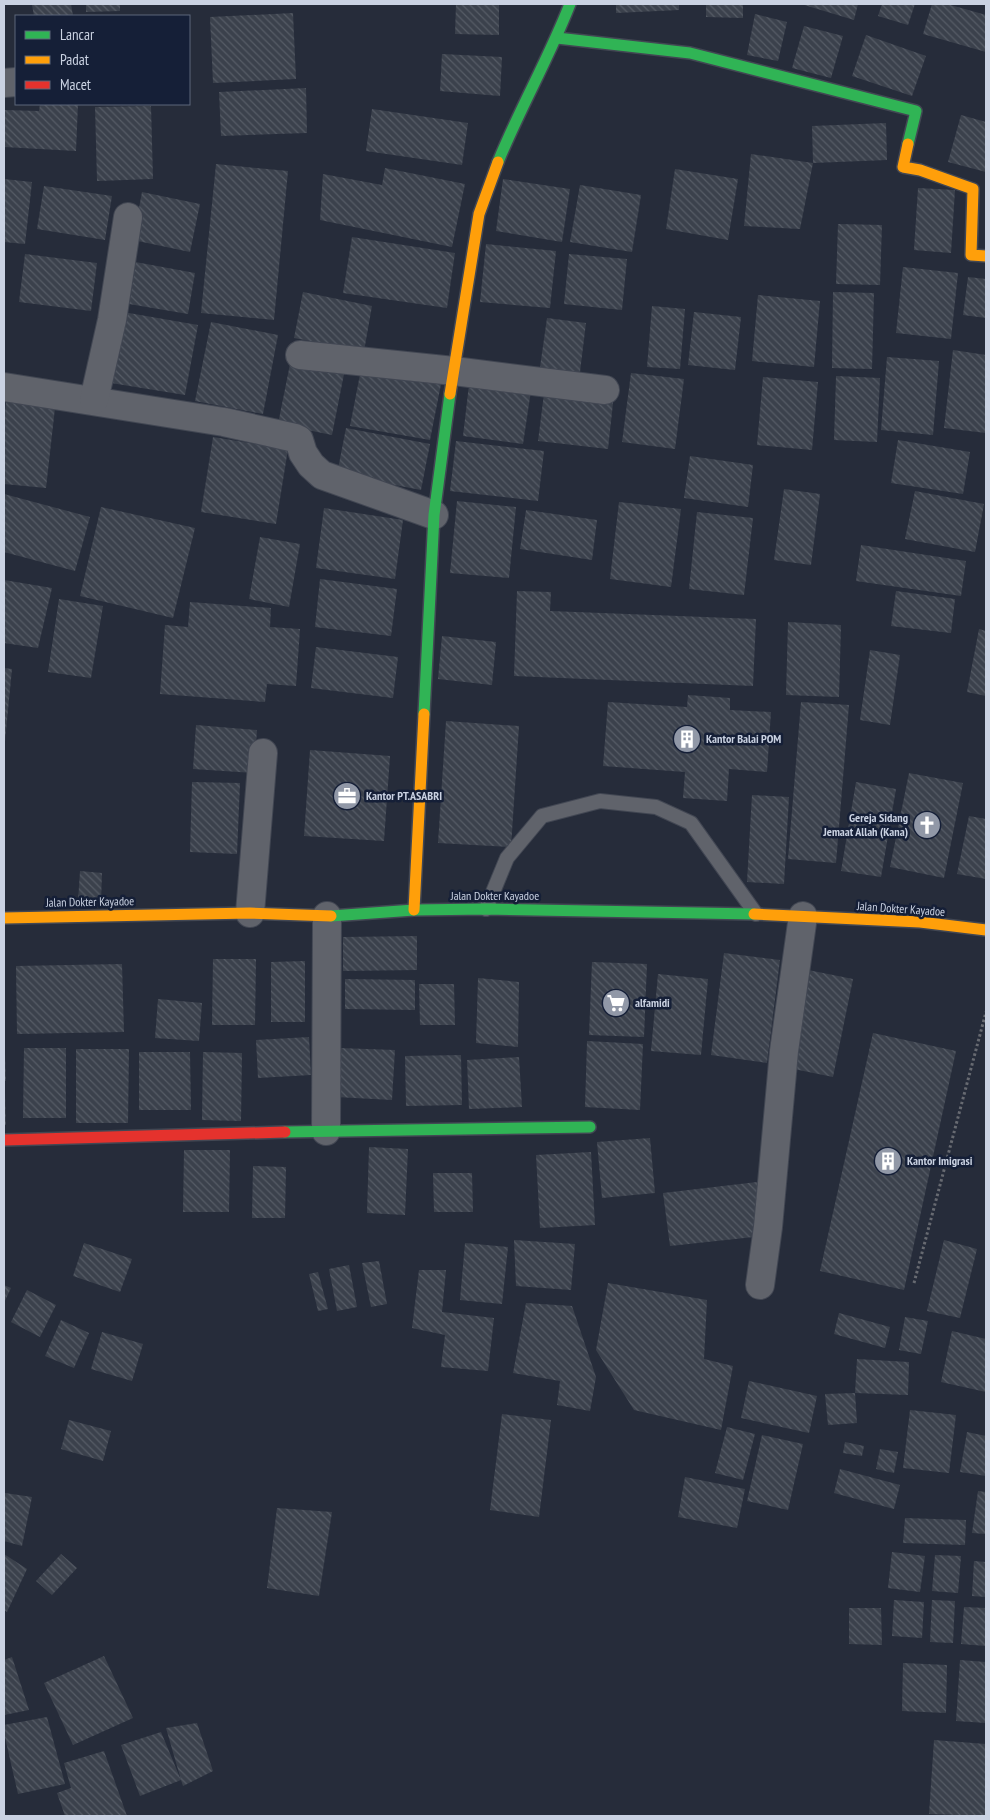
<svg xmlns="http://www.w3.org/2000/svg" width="990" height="1820" viewBox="0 0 990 1820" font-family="'PT Sans Narrow',sans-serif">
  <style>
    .building { fill: url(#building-back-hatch) }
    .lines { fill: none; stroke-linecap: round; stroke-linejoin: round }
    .lane-casing { stroke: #424753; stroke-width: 16 }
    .street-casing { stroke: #424753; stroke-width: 30 }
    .fast-casing { stroke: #424753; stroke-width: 14 }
    .slow-casing { stroke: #424753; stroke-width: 14 }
    .jam-casing { stroke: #424753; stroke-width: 14 }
    .path { stroke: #676a71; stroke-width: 3; stroke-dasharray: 2.5 2.5; stroke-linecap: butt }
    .lane { stroke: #60636b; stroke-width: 14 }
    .street { stroke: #60636b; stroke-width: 28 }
    .fast { stroke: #30b455; stroke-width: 11 }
    .slow { stroke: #ff9f0a; stroke-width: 11 }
    .jam { stroke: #e5322d; stroke-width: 11 }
    .labels { text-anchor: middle; stroke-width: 5; stroke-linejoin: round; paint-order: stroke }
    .poi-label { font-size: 12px; font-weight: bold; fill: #cad2e2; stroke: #151f37; text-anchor: start }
    .street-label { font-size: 12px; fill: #cad2e2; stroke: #151f37 }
  </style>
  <defs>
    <pattern id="building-back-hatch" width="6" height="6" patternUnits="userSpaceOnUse" patternTransform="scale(1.25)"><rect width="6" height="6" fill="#3b414c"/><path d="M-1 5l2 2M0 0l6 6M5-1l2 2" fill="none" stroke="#565c66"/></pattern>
  </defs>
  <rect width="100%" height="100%" fill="#262c3a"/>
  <g class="building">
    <path d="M 38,4 L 71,4 L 73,16 L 34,16 L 32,5 Z"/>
    <path d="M 86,4 L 120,4 L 120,11 L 86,12 Z"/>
    <path d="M 456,4 L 499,4 L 499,35 L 455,34 Z"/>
    <path d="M 616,4 L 679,4 L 679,10 L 616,13 Z"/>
    <path d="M 706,4 L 743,4 L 743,18 L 706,17 Z"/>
    <path d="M 801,4 L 858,4 L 854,20 Z"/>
    <path d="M 882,4 L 915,4 L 908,25 L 878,16 Z"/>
    <path d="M 932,4 L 947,4 L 986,15 L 986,52 L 923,34 Z"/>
    <path d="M 293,13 L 296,79 L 213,83 L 210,17 Z"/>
    <path d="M 755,14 L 787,22 L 778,61 L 747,55 Z"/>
    <path d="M 804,26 L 843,36 L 831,78 L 792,68 Z"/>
    <path d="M 866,35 L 926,56 L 912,96 L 852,76 Z"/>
    <path d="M 442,54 L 502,57 L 500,96 L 440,91 Z"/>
    <path d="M 306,88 L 307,133 L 221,136 L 219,92 Z"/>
    <path d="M 40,104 L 78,104 L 76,151 L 4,147 L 4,110 L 39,111 Z"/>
    <path d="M 151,106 L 153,179 L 97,181 L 95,107 Z"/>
    <path d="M 372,109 L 468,123 L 462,165 L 366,151 Z"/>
    <path d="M 961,115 L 986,122 L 986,172 L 948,162 Z"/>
    <path d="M 886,123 L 887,160 L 813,163 L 812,126 Z"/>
    <path d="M 751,154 L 813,163 L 800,229 L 744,226 Z"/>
    <path d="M 216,164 L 288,171 L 274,320 L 201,313 Z"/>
    <path d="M 385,168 L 465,184 L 452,247 L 320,220 L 323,174 L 382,185 Z"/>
    <path d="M 675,169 L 738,179 L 728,240 L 666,229 Z"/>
    <path d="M 4,179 L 32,182 L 25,244 L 4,242 Z"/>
    <path d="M 503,179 L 570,189 L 562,242 L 496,231 Z"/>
    <path d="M 580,185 L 641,195 L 632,252 L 570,242 Z"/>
    <path d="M 44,186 L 112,196 L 105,240 L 37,229 Z"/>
    <path d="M 918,188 L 955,190 L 951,253 L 914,250 Z"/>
    <path d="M 142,192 L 200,204 L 190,252 L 133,240 Z"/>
    <path d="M 838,224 L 882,225 L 880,285 L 836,284 Z"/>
    <path d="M 352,237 L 455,253 L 447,308 L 343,293 Z"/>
    <path d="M 486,244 L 556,251 L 550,308 L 480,302 Z"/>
    <path d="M 25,254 L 97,263 L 91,311 L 19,302 Z"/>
    <path d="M 569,254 L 627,259 L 622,310 L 564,304 Z"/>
    <path d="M 130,261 L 195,273 L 188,314 L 123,303 Z"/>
    <path d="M 903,267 L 958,273 L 951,339 L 896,333 Z"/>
    <path d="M 968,277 L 986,279 L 986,318 L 963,315 Z"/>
    <path d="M 303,292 L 372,306 L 364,351 L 294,338 Z"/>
    <path d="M 833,292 L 874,293 L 872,369 L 832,368 Z"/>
    <path d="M 758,295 L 820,301 L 814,367 L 752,361 Z"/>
    <path d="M 652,306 L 685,309 L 680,369 L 647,367 Z"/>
    <path d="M 123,312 L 198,325 L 185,395 L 111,383 Z"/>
    <path d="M 694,312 L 741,317 L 735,370 L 688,365 Z"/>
    <path d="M 547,318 L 586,323 L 579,380 L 539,374 Z"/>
    <path d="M 211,322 L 278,335 L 263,414 L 195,401 Z"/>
    <path d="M 953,350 L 986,355 L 986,433 L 944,428 Z"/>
    <path d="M 887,357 L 939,361 L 933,435 L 881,430 Z"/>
    <path d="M 291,359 L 345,369 L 332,435 L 278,424 Z"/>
    <path d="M 362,364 L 442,379 L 430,440 L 350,426 Z"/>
    <path d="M 631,373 L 684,379 L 675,449 L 622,442 Z"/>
    <path d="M 470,376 L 532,384 L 523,444 L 463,436 Z"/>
    <path d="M 836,376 L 880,378 L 877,442 L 834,440 Z"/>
    <path d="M 763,377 L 818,382 L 812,450 L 757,445 Z"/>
    <path d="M 545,386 L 614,394 L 608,449 L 538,441 Z"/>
    <path d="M 6,402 L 55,408 L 46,488 L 4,484 L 4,422 Z"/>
    <path d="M 346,428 L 430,444 L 421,490 L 337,474 Z"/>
    <path d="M 213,437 L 288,449 L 276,524 L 201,512 Z"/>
    <path d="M 898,440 L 970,452 L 963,494 L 891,483 Z"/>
    <path d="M 456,441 L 544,451 L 538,501 L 450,491 Z"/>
    <path d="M 690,456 L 753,465 L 748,507 L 684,498 Z"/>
    <path d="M 784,489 L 820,494 L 811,565 L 774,560 Z"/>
    <path d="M 915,491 L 984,504 L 975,552 L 905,539 Z"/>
    <path d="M 4,494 L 90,517 L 75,571 L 4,552 Z"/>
    <path d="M 457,501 L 516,507 L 509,578 L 450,573 Z"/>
    <path d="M 619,502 L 681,509 L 671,587 L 610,579 Z"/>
    <path d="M 101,507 L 195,528 L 173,618 L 80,596 Z"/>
    <path d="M 324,508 L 403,520 L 395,579 L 316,568 Z"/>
    <path d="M 526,510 L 597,520 L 592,560 L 520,549 Z"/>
    <path d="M 697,512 L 753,518 L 744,595 L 689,589 Z"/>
    <path d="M 260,537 L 300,544 L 289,607 L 249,599 Z"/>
    <path d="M 861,545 L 966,561 L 961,596 L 856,581 Z"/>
    <path d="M 320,579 L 397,589 L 391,636 L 315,627 Z"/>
    <path d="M 4,580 L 52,588 L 38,648 L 4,643 Z"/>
    <path d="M 517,591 L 551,592 L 550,611 L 756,619 L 753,686 L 514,676 Z"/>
    <path d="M 896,591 L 955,599 L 951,633 L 891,626 Z"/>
    <path d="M 59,599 L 103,606 L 91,678 L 48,672 Z"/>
    <path d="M 190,602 L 271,608 L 270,627 L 300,629 L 296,686 L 267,684 L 265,702 L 160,694 L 165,625 L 188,627 Z"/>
    <path d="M 788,622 L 841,625 L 839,697 L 786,695 Z"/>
    <path d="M 979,629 L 986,631 L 986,696 L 967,692 Z"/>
    <path d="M 442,636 L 496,642 L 492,685 L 438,679 Z"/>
    <path d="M 316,647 L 398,657 L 393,698 L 311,688 Z"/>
    <path d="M 870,650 L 900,655 L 890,725 L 860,720 Z"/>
    <path d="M 4,668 L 12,669 L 5,741 L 4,741 Z"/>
    <path d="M 688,695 L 730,698 L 730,710 L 771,712 L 767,772 L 729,769 L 727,801 L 683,798 L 685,772 L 603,766 L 608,702 L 687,707 Z"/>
    <path d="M 801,702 L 849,705 L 836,863 L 788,859 Z"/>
    <path d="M 446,721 L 519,726 L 511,847 L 438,843 Z"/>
    <path d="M 196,725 L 257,730 L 254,773 L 193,769 Z"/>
    <path d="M 310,750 L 390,756 L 384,841 L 304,836 Z"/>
    <path d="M 909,773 L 963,783 L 944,878 L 890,867 Z"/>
    <path d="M 192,782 L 240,783 L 237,854 L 190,852 Z"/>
    <path d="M 856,782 L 896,789 L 881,877 L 841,871 Z"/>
    <path d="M 752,795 L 789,797 L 784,884 L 747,882 Z"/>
    <path d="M 969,816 L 986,819 L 986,879 L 957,874 Z"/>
    <path d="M 80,871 L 102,873 L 101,902 L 78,901 Z"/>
    <path d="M 417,936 L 417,970 L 343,971 L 343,937 Z"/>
    <path d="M 724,953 L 780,960 L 767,1063 L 711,1055 Z"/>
    <path d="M 213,959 L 256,959 L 255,1025 L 212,1025 Z"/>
    <path d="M 305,961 L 305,1022 L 271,1022 L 271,962 Z"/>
    <path d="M 592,962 L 647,964 L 644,1037 L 589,1035 Z"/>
    <path d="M 122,964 L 124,1032 L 17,1034 L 16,966 Z"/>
    <path d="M 808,970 L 853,979 L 833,1077 L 789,1068 Z"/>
    <path d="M 658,974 L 708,979 L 701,1055 L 651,1051 Z"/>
    <path d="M 478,978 L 519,982 L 518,1047 L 476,1043 Z"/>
    <path d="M 345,979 L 415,980 L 415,1010 L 345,1009 Z"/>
    <path d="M 419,984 L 454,984 L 455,1025 L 420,1025 Z"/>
    <path d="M 158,999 L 202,1003 L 199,1041 L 155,1038 Z"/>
    <path d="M 873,1033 L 956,1051 L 904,1290 L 820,1271 Z"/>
    <path d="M 309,1037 L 311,1075 L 258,1078 L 256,1040 Z"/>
    <path d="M 587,1041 L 643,1044 L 640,1110 L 585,1107 Z"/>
    <path d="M 24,1048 L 66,1048 L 66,1118 L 23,1118 Z"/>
    <path d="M 339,1048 L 395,1050 L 392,1100 L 336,1097 Z"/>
    <path d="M 76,1049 L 129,1049 L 128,1123 L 76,1123 Z"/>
    <path d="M 139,1052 L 190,1052 L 191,1110 L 139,1110 Z"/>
    <path d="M 203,1052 L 242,1053 L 241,1121 L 202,1120 Z"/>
    <path d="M 4,1055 L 5,1055 L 6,1081 L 4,1081 Z"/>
    <path d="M 461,1055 L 462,1105 L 406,1106 L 405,1056 Z"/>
    <path d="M 519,1057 L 522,1107 L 469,1109 L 467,1060 Z"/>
    <path d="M 4,1092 L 5,1092 L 6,1125 L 4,1125 Z"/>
    <path d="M 650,1138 L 655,1193 L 602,1198 L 597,1142 Z"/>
    <path d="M 369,1147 L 408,1149 L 405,1215 L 367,1213 Z"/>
    <path d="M 184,1150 L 230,1150 L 229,1212 L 183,1212 Z"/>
    <path d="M 591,1152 L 595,1225 L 540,1228 L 536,1155 Z"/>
    <path d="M 253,1166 L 286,1167 L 285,1218 L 252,1218 Z"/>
    <path d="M 433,1173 L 472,1173 L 473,1212 L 434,1212 Z"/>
    <path d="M 757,1182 L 763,1236 L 670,1246 L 663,1193 Z"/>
    <path d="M 514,1240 L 575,1244 L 571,1290 L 516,1286 Z"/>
    <path d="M 944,1240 L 977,1249 L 960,1318 L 927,1311 Z"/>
    <path d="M 84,1243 L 132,1259 L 120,1292 L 73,1276 Z"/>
    <path d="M 465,1243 L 508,1247 L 502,1304 L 460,1300 Z"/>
    <path d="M 379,1261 L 387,1304 L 371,1307 L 362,1263 Z"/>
    <path d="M 349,1265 L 357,1307 L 337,1311 L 329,1269 Z"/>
    <path d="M 419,1270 L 446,1270 L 442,1312 L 494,1318 L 488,1371 L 441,1367 L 445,1335 L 412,1328 Z"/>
    <path d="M 318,1272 L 328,1309 L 318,1311 L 309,1274 Z"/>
    <path d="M 608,1283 L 707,1300 L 704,1359 L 733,1366 L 721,1430 L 634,1410 L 596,1350 Z"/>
    <path d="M 4,1285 L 11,1288 L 4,1303 Z"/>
    <path d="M 27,1290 L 56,1305 L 40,1337 L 11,1322 Z"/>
    <path d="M 526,1303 L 572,1306 L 596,1377 L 590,1411 L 557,1405 L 560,1381 L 513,1373 Z"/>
    <path d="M 839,1313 L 890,1327 L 885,1348 L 834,1334 Z"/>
    <path d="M 905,1317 L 928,1321 L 921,1354 L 899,1350 Z"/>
    <path d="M 61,1320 L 89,1333 L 74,1368 L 45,1356 Z"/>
    <path d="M 952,1331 L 986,1339 L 986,1392 L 941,1382 Z"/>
    <path d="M 102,1332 L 143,1344 L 132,1381 L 91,1369 Z"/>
    <path d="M 857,1359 L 909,1362 L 908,1395 L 855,1393 Z"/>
    <path d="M 749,1381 L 817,1396 L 809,1433 L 741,1418 Z"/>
    <path d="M 855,1393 L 857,1423 L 828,1425 L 825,1394 Z"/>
    <path d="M 910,1410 L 956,1415 L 949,1473 L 903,1468 Z"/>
    <path d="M 502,1414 L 551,1420 L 539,1517 L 490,1510 Z"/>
    <path d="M 69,1420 L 111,1431 L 103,1461 L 61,1449 Z"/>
    <path d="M 727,1427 L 755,1434 L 743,1480 L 715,1473 Z"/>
    <path d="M 967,1432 L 986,1436 L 986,1476 L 960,1472 Z"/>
    <path d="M 762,1435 L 803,1444 L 788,1510 L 747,1501 Z"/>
    <path d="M 845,1442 L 864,1446 L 862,1456 L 843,1453 Z"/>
    <path d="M 880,1449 L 898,1452 L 894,1473 L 876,1469 Z"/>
    <path d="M 840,1469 L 900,1485 L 894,1509 L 834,1493 Z"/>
    <path d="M 685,1477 L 745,1489 L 737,1528 L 678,1517 Z"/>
    <path d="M 978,1491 L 986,1492 L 986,1534 L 972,1533 Z"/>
    <path d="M 5,1493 L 32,1497 L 22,1546 L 4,1541 Z"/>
    <path d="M 277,1508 L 332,1512 L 319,1596 L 267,1588 Z"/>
    <path d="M 905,1518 L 966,1520 L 965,1545 L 903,1543 Z"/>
    <path d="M 892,1552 L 925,1556 L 920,1592 L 888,1588 Z"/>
    <path d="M 4,1554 L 27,1569 L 7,1612 L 4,1610 Z"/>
    <path d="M 61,1554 L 77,1568 L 52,1595 L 36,1581 Z"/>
    <path d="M 935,1555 L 961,1556 L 958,1593 L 932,1591 Z"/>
    <path d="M 974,1561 L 986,1562 L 986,1597 L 972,1596 Z"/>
    <path d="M 894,1600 L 924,1602 L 922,1638 L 892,1636 Z"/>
    <path d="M 932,1600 L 955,1601 L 953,1643 L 930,1642 Z"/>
    <path d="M 964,1607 L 986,1608 L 986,1646 L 961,1644 Z"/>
    <path d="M 849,1608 L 881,1608 L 882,1645 L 849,1644 Z"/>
    <path d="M 104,1656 L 133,1718 L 73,1745 L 44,1683 Z"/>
    <path d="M 12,1657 L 29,1710 L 4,1715 L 4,1660 Z"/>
    <path d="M 960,1660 L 986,1662 L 986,1723 L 956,1721 Z"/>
    <path d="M 903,1663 L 947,1665 L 946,1713 L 902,1711 Z"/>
    <path d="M 47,1717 L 65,1784 L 18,1794 L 4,1733 L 4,1725 Z"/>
    <path d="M 197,1723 L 213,1771 L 183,1786 L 181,1780 L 140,1796 L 121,1745 L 161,1732 L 181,1780 L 166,1728 Z"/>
    <path d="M 934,1740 L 986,1744 L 986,1816 L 929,1814 Z"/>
    <path d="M 104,1751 L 127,1816 L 65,1816 L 57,1793 L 71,1788 L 64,1763 Z"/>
  </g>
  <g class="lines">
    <g class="lane-casing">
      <path id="lane" d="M 486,909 L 507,858 L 542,816 L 600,801 L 656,807 L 691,823 L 756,914"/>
    </g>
    <g class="street-casing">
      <g id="street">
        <path d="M 4,83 L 16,82"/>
        <path d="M 300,355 L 454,371 L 605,390"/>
        <path d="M 4,387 L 224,422 L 295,438 L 299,440 L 303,453 L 311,465 L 322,475 L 434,515"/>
        <path d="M 94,400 L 112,320 L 128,217"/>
        <path d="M 250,913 L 263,753"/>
        <path d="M 326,1131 L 327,916"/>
        <path d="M 760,1285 L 768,1227 L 784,1051 L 803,916"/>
      </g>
    </g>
    <g class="fast-casing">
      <g id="fast">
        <path d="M 557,38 L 690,53 L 916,111 L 908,144"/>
        <path d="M 498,162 C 520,108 549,58 570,4"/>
        <path d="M 424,714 L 434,515 L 450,394"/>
        <path d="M 331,916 L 414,910 L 486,909 L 754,914"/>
        <path d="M 285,1132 L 590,1127"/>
      </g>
    </g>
    <g class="slow-casing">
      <g id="slow">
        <path d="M 908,144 L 903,167 L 920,170 L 973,189 L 971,255 L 986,256"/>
        <path d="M 450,394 L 479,214 L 498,162"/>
        <path d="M 414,910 L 424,714"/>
        <path d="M 754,914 L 920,922 L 986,930"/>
        <path d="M 4,918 L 250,913 L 331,916"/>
      </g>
    </g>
    <g class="jam-casing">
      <path id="jam" d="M 4,1140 L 285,1132"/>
    </g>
    <path class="path" d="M 914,1283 L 986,1012"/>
    <use href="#lane" class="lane"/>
    <use href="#street" class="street"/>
    <use href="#fast" class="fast"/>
    <use href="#slow" class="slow"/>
    <use href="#jam" class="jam"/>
  </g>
  <defs>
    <g id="building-disc" transform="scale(1.4375)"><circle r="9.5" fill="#9198a7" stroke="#151f37"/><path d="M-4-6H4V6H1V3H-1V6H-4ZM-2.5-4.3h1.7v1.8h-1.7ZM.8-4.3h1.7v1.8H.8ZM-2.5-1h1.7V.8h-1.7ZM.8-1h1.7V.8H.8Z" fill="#fff"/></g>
    <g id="office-disc" transform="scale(1.4375)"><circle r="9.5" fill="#9198a7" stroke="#151f37"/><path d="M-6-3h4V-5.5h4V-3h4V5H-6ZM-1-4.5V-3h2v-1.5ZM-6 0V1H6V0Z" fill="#fff"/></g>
    <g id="church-disc" transform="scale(1.4375)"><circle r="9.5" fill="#9198a7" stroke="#151f37"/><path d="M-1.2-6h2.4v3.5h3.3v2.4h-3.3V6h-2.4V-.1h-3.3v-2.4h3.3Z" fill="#fff"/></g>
    <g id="supermarket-disc" transform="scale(1.4375)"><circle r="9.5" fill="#9198a7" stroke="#151f37"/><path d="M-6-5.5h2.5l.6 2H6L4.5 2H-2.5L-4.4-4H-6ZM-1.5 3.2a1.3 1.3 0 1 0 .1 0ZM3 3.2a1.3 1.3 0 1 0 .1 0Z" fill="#fff"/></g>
  </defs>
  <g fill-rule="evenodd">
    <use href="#building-disc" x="687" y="739"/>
    <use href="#office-disc" x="347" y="796"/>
    <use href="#church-disc" x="927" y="825"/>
    <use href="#supermarket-disc" x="616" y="1003"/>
    <use href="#building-disc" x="888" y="1161"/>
  </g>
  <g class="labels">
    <g class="poi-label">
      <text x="706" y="743">Kantor Balai POM</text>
      <text x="366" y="800">Kantor PT.ASABRI</text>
      <text x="908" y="822" text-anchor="end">Gereja Sidang<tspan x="908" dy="14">Jemaat Allah (Kana)</tspan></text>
      <text x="635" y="1007">alfamidi</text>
      <text x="907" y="1165">Kantor Imigrasi</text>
    </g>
    <g class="street-label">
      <text x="495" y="900">Jalan Dokter Kayadoe</text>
      <text transform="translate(90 902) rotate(-1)" y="4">Jalan Dokter Kayadoe</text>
      <text transform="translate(901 909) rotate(4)" y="4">Jalan Dokter Kayadoe</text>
    </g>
  </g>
  <rect width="990" height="1820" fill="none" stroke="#cad2e2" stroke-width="10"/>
  <rect x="15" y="15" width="175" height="90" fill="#151f37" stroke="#5d677b"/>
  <rect x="25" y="31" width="25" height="8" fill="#30b455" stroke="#5d677b"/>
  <text x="60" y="40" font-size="15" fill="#cad2e2">Lancar</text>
  <rect x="25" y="56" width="25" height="8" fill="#ff9f0a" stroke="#5d677b"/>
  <text x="60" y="65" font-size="15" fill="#cad2e2">Padat</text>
  <rect x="25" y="81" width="25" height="8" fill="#e5322d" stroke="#5d677b"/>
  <text x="60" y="90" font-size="15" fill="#cad2e2">Macet</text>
</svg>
